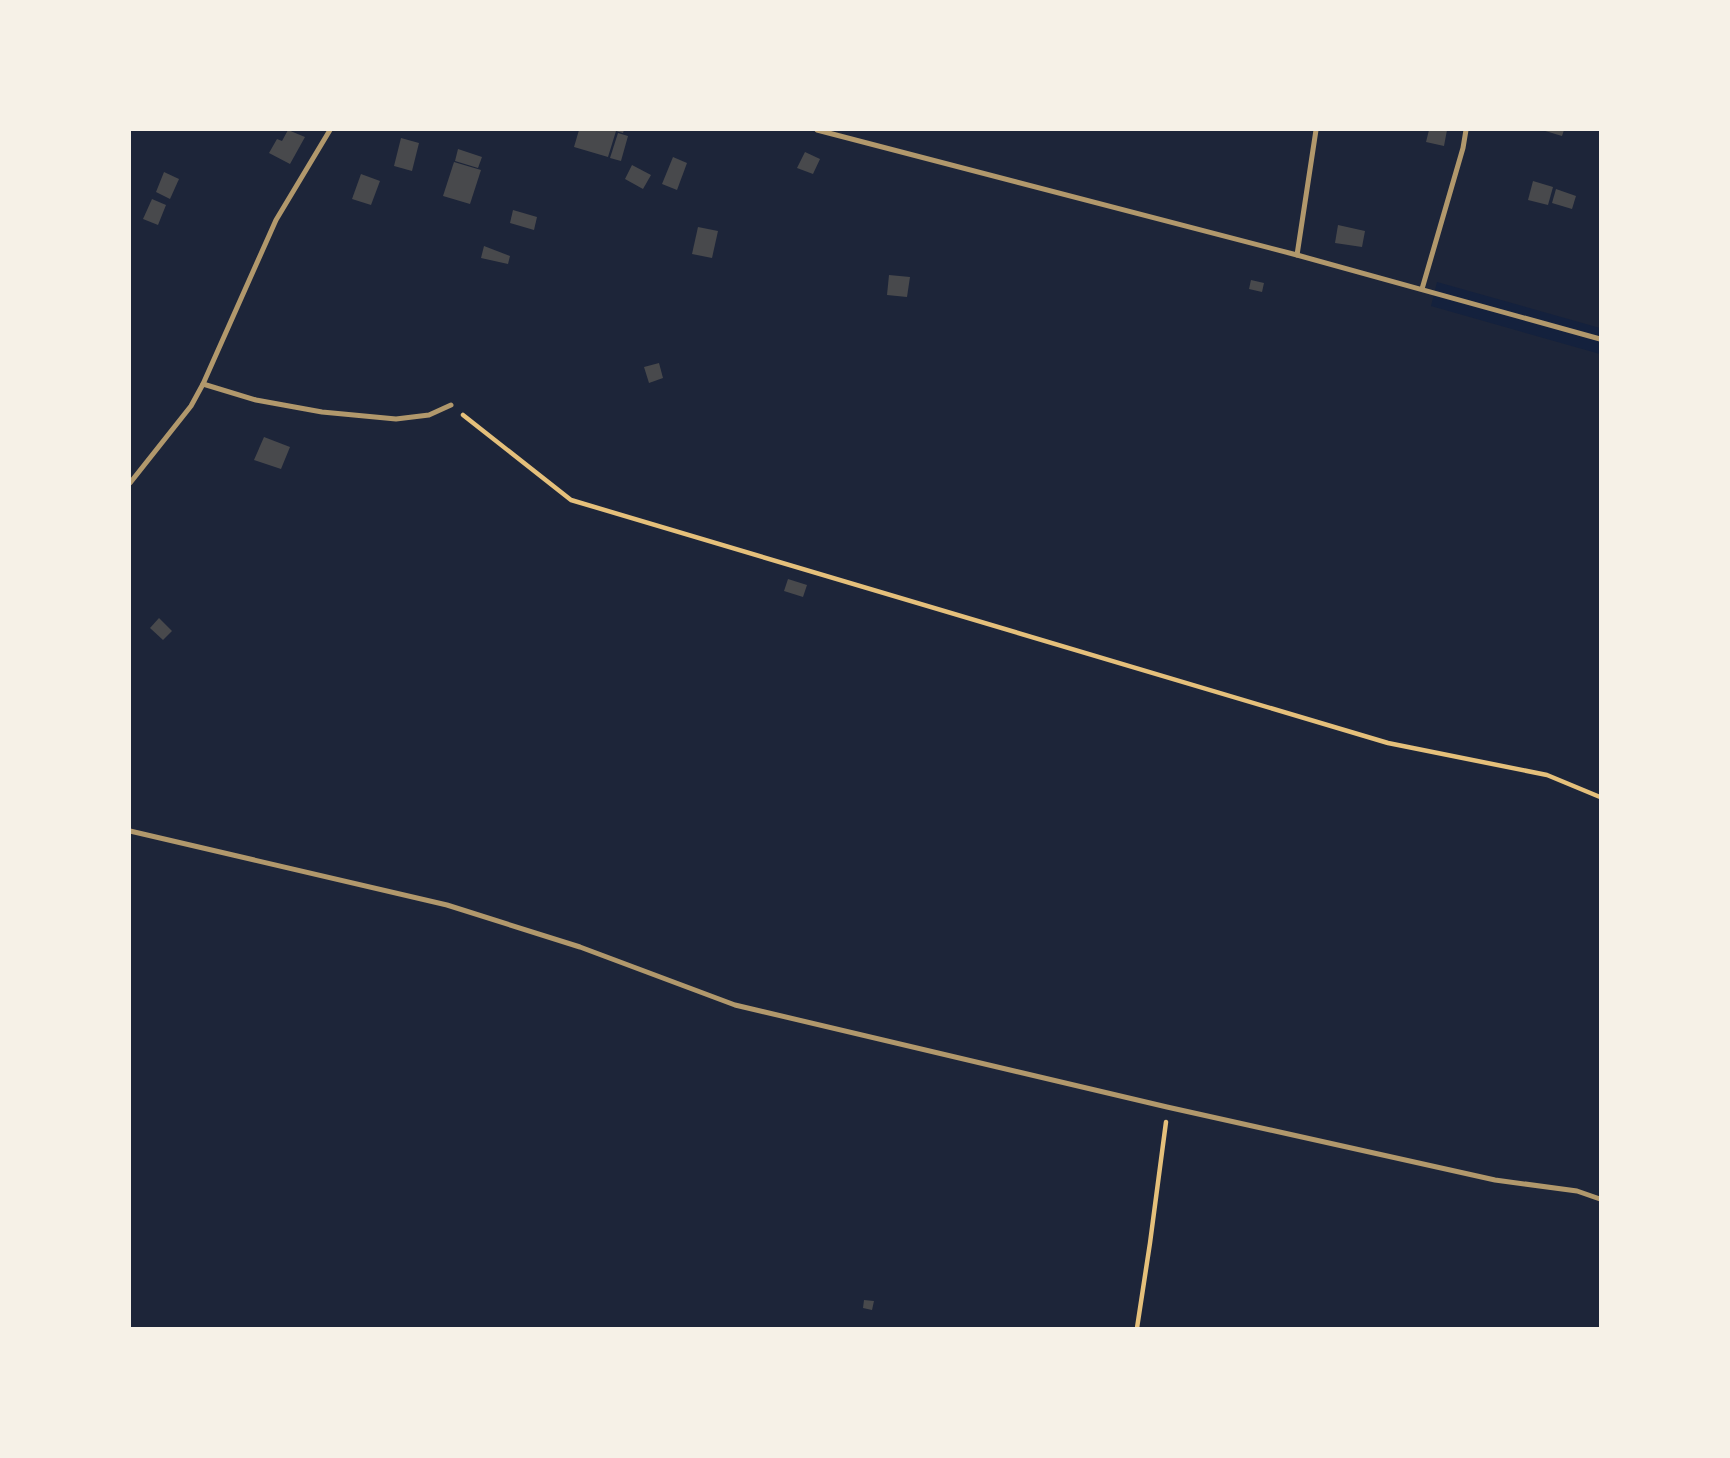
<svg xmlns="http://www.w3.org/2000/svg" width="1730" height="1458" viewBox="0 0 1730 1458" font-family="Raleway,sans-serif">
  <style>
    .green { fill: #1d2539 }
    .building { fill: #48494c }
    .lines { fill: none; stroke-linecap: round; stroke-linejoin: round }
    .path { stroke: #e5c07b; stroke-width: 4.5 }
    .service { stroke: #b1986c; stroke-width: 5 }
  </style>
  <rect width="100%" height="100%" fill="#14213d"/>
  <path class="green" d="M 130,130 L 1600,130 L 1600,328 L 1437,282 L 1431,306 L 1600,354 L 1600,1328 L 130,1328 Z"/>
  <g class="building">
    <path d="M 288,130 L 305,137 L 290,164 L 269,153 L 277,139 L 282,141 Z"/>
    <path d="M 579,130 L 624,130 L 623,133 L 616,131 L 608,157 L 574,147 Z"/>
    <path d="M 1429,130 L 1447,130 L 1444,146 L 1426,142 Z"/>
    <path d="M 1542,130 L 1564,130 L 1562,136 Z"/>
    <path d="M 618,133 L 628,136 L 621,161 L 610,158 Z"/>
    <path d="M 401,138 L 419,143 L 412,171 L 394,166 Z"/>
    <path d="M 458,149 L 482,157 L 478,168 L 455,161 Z"/>
    <path d="M 805,152 L 820,159 L 813,174 L 797,168 Z"/>
    <path d="M 673,157 L 687,163 L 677,190 L 662,184 Z"/>
    <path d="M 454,162 L 481,170 L 470,204 L 443,196 Z"/>
    <path d="M 632,165 L 651,175 L 643,189 L 625,179 Z"/>
    <path d="M 164,172 L 179,179 L 170,199 L 156,192 Z"/>
    <path d="M 361,174 L 380,181 L 371,205 L 352,199 Z"/>
    <path d="M 1533,181 L 1553,187 L 1548,205 L 1528,200 Z"/>
    <path d="M 1556,189 L 1576,196 L 1572,209 L 1552,203 Z"/>
    <path d="M 152,199 L 166,205 L 158,225 L 143,219 Z"/>
    <path d="M 513,210 L 537,217 L 534,230 L 510,223 Z"/>
    <path d="M 1338,225 L 1365,231 L 1362,247 L 1335,243 Z"/>
    <path d="M 698,227 L 718,231 L 712,258 L 692,254 Z"/>
    <path d="M 484,246 L 510,256 L 508,264 L 481,258 Z"/>
    <path d="M 889,275 L 910,277 L 907,297 L 887,295 Z"/>
    <path d="M 1251,280 L 1264,283 L 1262,292 L 1249,289 Z"/>
    <path d="M 659,363 L 663,378 L 649,383 L 644,367 Z"/>
    <path d="M 264,437 L 290,447 L 281,469 L 254,460 Z"/>
    <path d="M 788,579 L 807,585 L 803,597 L 784,591 Z"/>
    <path d="M 159,618 L 172,631 L 163,640 L 150,628 Z"/>
    <path d="M 864,1300 L 874,1301 L 872,1310 L 863,1308 Z"/>
  </g>
  <g class="lines">
    <g class="path">
      <path d="M 463,415 L 571,500 L 1388,743 L 1547,775 L 1600,797"/>
      <path d="M 1137,1328 L 1150,1243 L 1166,1122"/>
    </g>
    <g class="service">
      <path d="M 817,130 L 1297,255 L 1600,339"/>
      <path d="M 1297,255 L 1316,130"/>
      <path d="M 1422,289 L 1463,148 L 1466,130"/>
      <path d="M 203,384 L 256,400 L 322,412 L 396,419 L 429,415 L 451,405"/>
      <path d="M 130,483 L 191,406 L 203,384 L 276,220 L 330,130"/>
      <path d="M 130,831 L 447,905 L 580,947 L 735,1005 L 1167,1107 L 1495,1180 L 1577,1191 L 1600,1199"/>
    </g>
  </g>
  <rect width="1730" height="1458" fill="none" stroke="#f6f1e7" stroke-width="262"/>
</svg>
